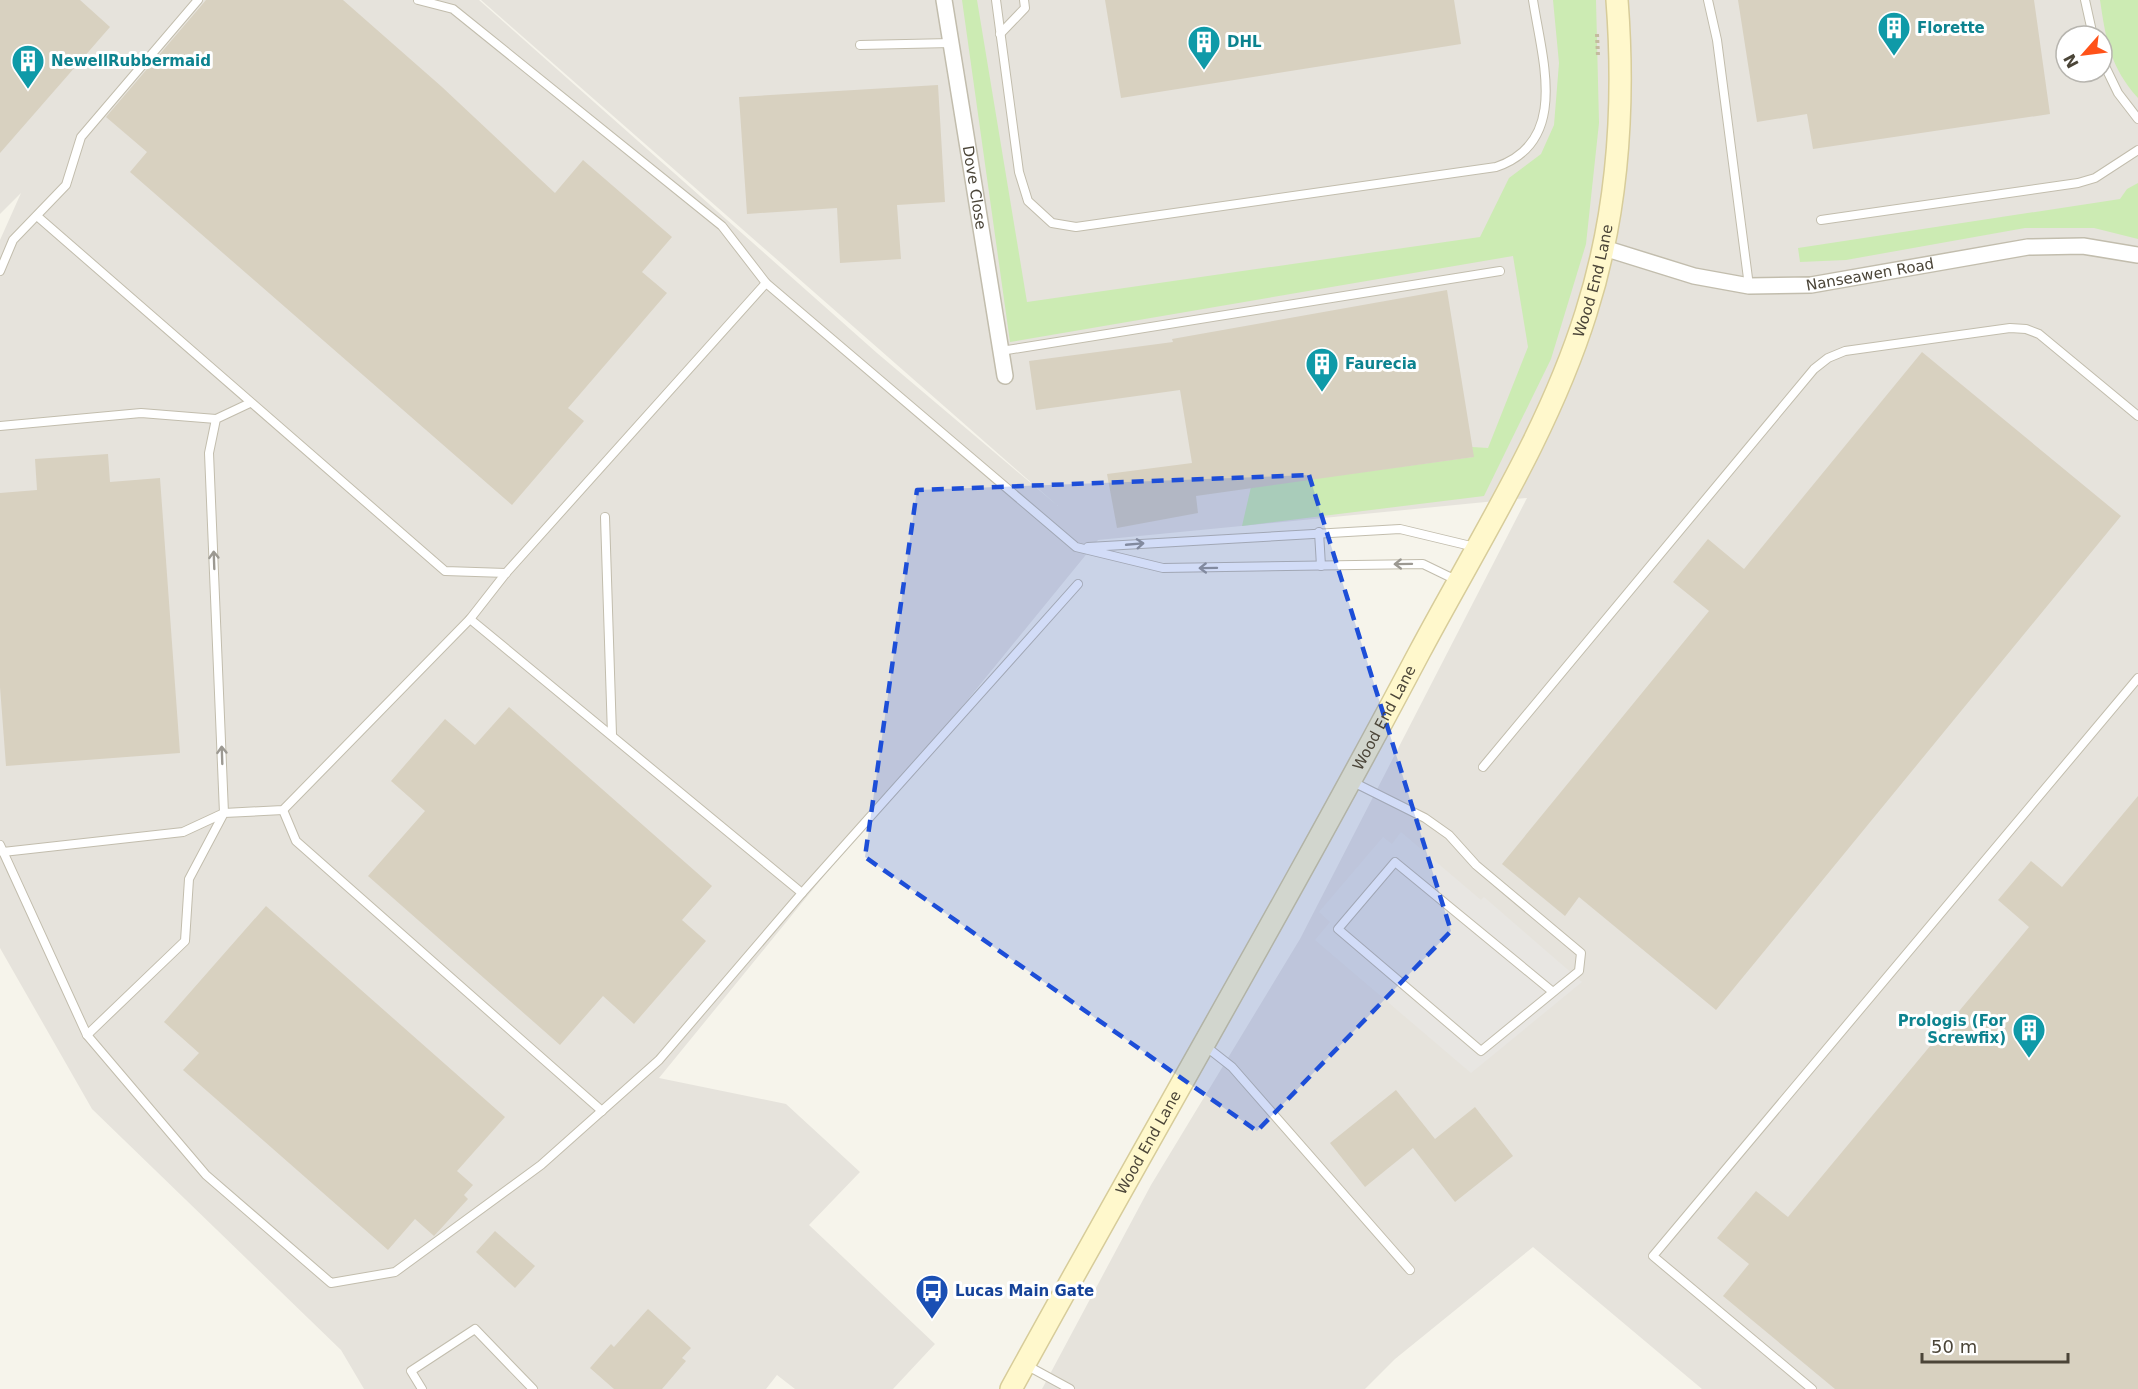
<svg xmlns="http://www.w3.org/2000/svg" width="2138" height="1389" viewBox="0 0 2138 1389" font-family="'DejaVu Sans',sans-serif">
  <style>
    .industrial { fill: #e6e3dc; fill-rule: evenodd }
    .green { fill: #ccebb3 }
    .parking { fill: #e8e6e2 }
    .building { fill: #d8d1c0 }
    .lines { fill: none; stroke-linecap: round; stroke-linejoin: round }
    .lane-casing { stroke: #c2bdad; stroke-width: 10 }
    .street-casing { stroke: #c2bdad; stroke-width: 18 }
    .secondary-casing { stroke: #d7cc9a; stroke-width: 24 }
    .path { stroke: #c4bb9e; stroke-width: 4; stroke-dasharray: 3 3; stroke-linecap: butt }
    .lane { stroke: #fff; stroke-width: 8 }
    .street { stroke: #fff; stroke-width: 15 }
    .secondary { stroke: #fff8cc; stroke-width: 21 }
    .oneway { stroke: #9c9992 }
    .marked { fill: #1d4ed8; fill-opacity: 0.2; stroke: #1d4ed8; stroke-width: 4.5; stroke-dasharray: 12 8; stroke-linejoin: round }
    .labels { text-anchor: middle; stroke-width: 6; stroke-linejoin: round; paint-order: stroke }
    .culture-label { font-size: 15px; font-weight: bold; fill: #0d838f; stroke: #fff; text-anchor: start }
    .street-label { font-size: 15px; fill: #4b4538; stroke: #fff }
    .transit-label { font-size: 15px; font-weight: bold; fill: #164399; stroke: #fff; text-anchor: start }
  </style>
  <rect width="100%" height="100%" fill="#f6f4eb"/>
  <path class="industrial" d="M 0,0 L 479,0 L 877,353 L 1058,506 L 481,0 L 2138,0 L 2138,1389 L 1702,1389 L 1533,1247 L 1395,1359 L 1365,1389 L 1042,1389 L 1151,1185 L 1300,939 L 1527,498 L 1098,540 L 659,1078 L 786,1104 L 860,1172 L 809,1225 L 935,1344 L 893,1389 L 795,1389 L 777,1375 L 766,1389 L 364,1389 L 341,1350 L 92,1109 L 0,948 L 0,240 L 21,193 L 0,214 ZM 2066,36 L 2102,36 L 2102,72 L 2066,72 Z"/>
  <g class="green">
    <path d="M 962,0 L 977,0 L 1027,302 L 1480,237 L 1509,178 L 1541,154 L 1554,125 L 1559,63 L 1553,0 L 1596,0 L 1599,123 L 1586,244 L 1551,359 L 1484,496 L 1242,526 L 1251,487 L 1473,457 L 1472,447 L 1488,448 L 1528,347 L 1513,256 L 1010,342 Z"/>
    <path d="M 2100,0 L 2138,0 L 2138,98 C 2110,67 2106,40 2100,0 Z"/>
    <path d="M 2138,183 L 2138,239 L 2094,228 L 2025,228 L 1846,260 L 1800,262 L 1798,248 L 2120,199 L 2127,189 Z"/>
  </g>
  <path class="parking" d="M 1401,832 L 1481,900 L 1484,897 L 1582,982 L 1471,1073 L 1315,940 L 1330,922 L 1319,912 L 1383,837 L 1392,844 Z"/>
  <g class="building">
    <path d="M 0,0 L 80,0 L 110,27 L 0,153 Z"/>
    <path d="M 206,0 L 343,0 L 442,87 L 555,193 L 583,160 L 672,237 L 642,272 L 667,293 L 568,408 L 584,421 L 512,505 L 130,172 L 147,152 L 106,117 Z"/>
    <path d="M 1105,0 L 1454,0 L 1461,44 L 1121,98 Z"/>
    <path d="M 1738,0 L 2034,0 L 2050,114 L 1813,149 L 1807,114 L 1757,122 Z"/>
    <path d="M 938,85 L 945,202 L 897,205 L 901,259 L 840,263 L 837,208 L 747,214 L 739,97 Z"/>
    <path d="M 1447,290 L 1474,457 L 1196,496 L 1198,513 L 1117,528 L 1107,474 L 1192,463 L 1180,390 L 1036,410 L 1029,361 L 1173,342 L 1172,339 Z"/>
    <path d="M 1922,352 L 2121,516 L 1716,1010 L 1579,897 L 1565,916 L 1502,864 L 1709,611 L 1673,582 L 1708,539 L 1744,569 Z"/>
    <path d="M 108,454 L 110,482 L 160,478 L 180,753 L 6,766 L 0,687 L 0,493 L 37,490 L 35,459 Z"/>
    <path d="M 509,707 L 712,886 L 682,920 L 706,941 L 634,1024 L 603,996 L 560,1045 L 368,876 L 425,811 L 391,781 L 445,719 L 475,745 Z"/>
    <path d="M 2138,796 L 2138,1389 L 1835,1389 L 1723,1296 L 1749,1264 L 1717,1238 L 1756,1191 L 1788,1217 L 2029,927 L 1998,900 L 2031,861 L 2062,887 Z"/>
    <path d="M 266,906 L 505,1117 L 457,1171 L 473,1185 L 464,1195 L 468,1199 L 434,1236 L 415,1219 L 388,1250 L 183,1070 L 199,1053 L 164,1022 Z"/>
    <path d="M 1396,1090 L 1435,1139 L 1475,1107 L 1513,1156 L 1455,1202 L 1413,1148 L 1365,1187 L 1330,1143 Z"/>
    <path d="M 495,1231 L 535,1266 L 515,1288 L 476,1252 Z"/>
    <path d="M 648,1309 L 691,1348 L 682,1358 L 686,1361 L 662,1389 L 614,1389 L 590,1368 L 611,1344 L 614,1347 Z"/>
  </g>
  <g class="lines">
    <g class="lane-casing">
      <g id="lane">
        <path d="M 418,0 L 453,9 L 722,226 L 766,283 L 1076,547 L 1163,568 L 1423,564 L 1456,580"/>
        <path d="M 996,0 L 1019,172 L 1028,201 L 1052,223 L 1076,227 L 1496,167 C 1570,142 1542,59 1533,0"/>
        <path d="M 1708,0 L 1717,40 L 1749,286"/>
        <path d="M 2085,0 L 2093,36"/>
        <path d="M 1000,34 L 1025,8 L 1024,0"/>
        <path d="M 860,45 L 951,43"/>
        <path d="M 2102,60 L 2118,93 L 2138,119"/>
        <path d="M 37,216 L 445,571 L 506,573"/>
        <path d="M 1821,220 L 2078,183 L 2095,178 L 2138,150"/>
        <path d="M 0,271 L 13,240 L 66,185 L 81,137 L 198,0"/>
        <path d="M 1001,351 L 1500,271"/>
        <path d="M 0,426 L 141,413 L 216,419"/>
        <path d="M 605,517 L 612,735"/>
        <path d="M 1319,532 L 1321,566"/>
        <path d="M 1088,547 L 1400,529 L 1475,547"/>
        <path d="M 470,619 L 802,893"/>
        <path d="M 1483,767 L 1814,369 L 1828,358 L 1845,351 L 2010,328 L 2026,329 L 2039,334 L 2138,416"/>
        <path d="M 1353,782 L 1425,818 L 1449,835 L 1476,865 L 1581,953 L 1579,971 L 1481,1051 L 1338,929 L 1395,862 L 1553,992"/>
        <path d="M 283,810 L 296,841 L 602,1111"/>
        <path d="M 0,845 L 87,1035 L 206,1175 L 331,1283 L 395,1272 L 541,1165 L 659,1060 L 802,893 L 1078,584"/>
        <path d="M 3,852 L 183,832 L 224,813 L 209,453 L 216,419 L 250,403"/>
        <path d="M 87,1035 L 185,941 L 189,879 L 224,813 L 283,810 L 470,619 L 506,573 L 766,283"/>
        <path d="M 1204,1045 L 1232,1067 L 1410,1270"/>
        <path d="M 1026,1365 L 1070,1389"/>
        <path d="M 422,1389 L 411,1371 L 475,1329 L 533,1389"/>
        <path d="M 1812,1389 L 1653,1256 L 2138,678"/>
      </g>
    </g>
    <g class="street-casing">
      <g id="street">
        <path id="s1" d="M 944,0 L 1005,376"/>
        <path id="s2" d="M 1604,248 L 1694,276 L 1749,286 L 1811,285 L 2028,247 L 2083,246 L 2138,255"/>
      </g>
    </g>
    <g class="secondary-casing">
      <g id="secondary">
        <path id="s3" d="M 1011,1389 C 1146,1143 1288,901 1419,653 C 1478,542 1548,434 1586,313 C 1618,213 1625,104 1617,0"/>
      </g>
    </g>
    <path class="path" d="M 1597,34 L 1598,56"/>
    <use href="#lane" class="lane"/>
    <use href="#street" class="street"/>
    <use href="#secondary" class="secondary"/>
  </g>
  <defs><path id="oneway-shaft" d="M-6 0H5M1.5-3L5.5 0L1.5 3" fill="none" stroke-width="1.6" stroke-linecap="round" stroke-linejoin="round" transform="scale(1.5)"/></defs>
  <g class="oneway">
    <use href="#oneway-shaft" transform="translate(1135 544) rotate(-5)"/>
    <use href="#oneway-shaft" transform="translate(214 560) rotate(-92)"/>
    <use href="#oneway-shaft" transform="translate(1403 564) rotate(179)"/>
    <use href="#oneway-shaft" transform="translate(1208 568) rotate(179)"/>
    <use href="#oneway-shaft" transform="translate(222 755) rotate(-92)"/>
  </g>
  <path class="marked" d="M 1309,475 L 1451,931 L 1257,1131 L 865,857 L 917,490 Z"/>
  <defs>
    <g id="building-pin" transform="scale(1.725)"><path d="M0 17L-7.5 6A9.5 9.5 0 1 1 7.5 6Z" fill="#0f9aa8" stroke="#fff"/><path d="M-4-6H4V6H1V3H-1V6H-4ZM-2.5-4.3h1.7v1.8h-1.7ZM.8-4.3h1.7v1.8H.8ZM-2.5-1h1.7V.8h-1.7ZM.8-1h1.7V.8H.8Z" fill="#fff"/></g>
    <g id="bus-pin" transform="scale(1.725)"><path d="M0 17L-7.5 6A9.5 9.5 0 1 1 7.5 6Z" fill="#1a4fb4" stroke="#fff"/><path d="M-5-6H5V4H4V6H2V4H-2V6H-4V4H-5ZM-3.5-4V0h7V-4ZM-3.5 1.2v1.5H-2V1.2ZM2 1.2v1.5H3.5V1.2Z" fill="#fff"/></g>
  </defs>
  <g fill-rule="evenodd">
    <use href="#building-pin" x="1894" y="28"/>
    <use href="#building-pin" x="1204" y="42"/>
    <use href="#building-pin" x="28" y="61"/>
    <use href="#building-pin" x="1322" y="364"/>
    <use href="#building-pin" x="2029" y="1030"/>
    <use href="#bus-pin" x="932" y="1291"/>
  </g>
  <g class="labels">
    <g class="culture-label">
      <text x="1917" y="33">Florette</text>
      <text x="1227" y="47">DHL</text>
      <text x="51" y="66">NewellRubbermaid</text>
      <text x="1345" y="369">Faurecia</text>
      <text x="2006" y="1026" text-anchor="end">Prologis (For<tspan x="2006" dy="17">Screwfix)</tspan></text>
    </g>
    <g class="street-label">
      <text dy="5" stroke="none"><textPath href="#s1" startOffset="190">Dove Close</textPath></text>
      <text dy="5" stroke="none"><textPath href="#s2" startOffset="272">Nanseawen Road</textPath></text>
      <text dy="5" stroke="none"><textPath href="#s3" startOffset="1254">Wood End Lane</textPath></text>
      <text dy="5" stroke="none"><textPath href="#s3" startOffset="768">Wood End Lane</textPath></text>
      <text dy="5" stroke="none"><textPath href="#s3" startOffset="282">Wood End Lane</textPath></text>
    </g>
    <g class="transit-label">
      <text x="955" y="1296">Lucas Main Gate</text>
    </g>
  </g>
  <g transform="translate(2084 54) rotate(242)"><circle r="28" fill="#ffffff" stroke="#b7b5af" stroke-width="1.5"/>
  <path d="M0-4.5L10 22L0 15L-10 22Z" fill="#ff5219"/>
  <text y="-9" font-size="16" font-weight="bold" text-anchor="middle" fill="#4b4538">N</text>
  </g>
  <path d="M1922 1353v9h146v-9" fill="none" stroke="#4b4538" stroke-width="3"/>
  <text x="1931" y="1353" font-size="18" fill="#4b4538" stroke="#ffffff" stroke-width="4.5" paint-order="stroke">50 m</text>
</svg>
